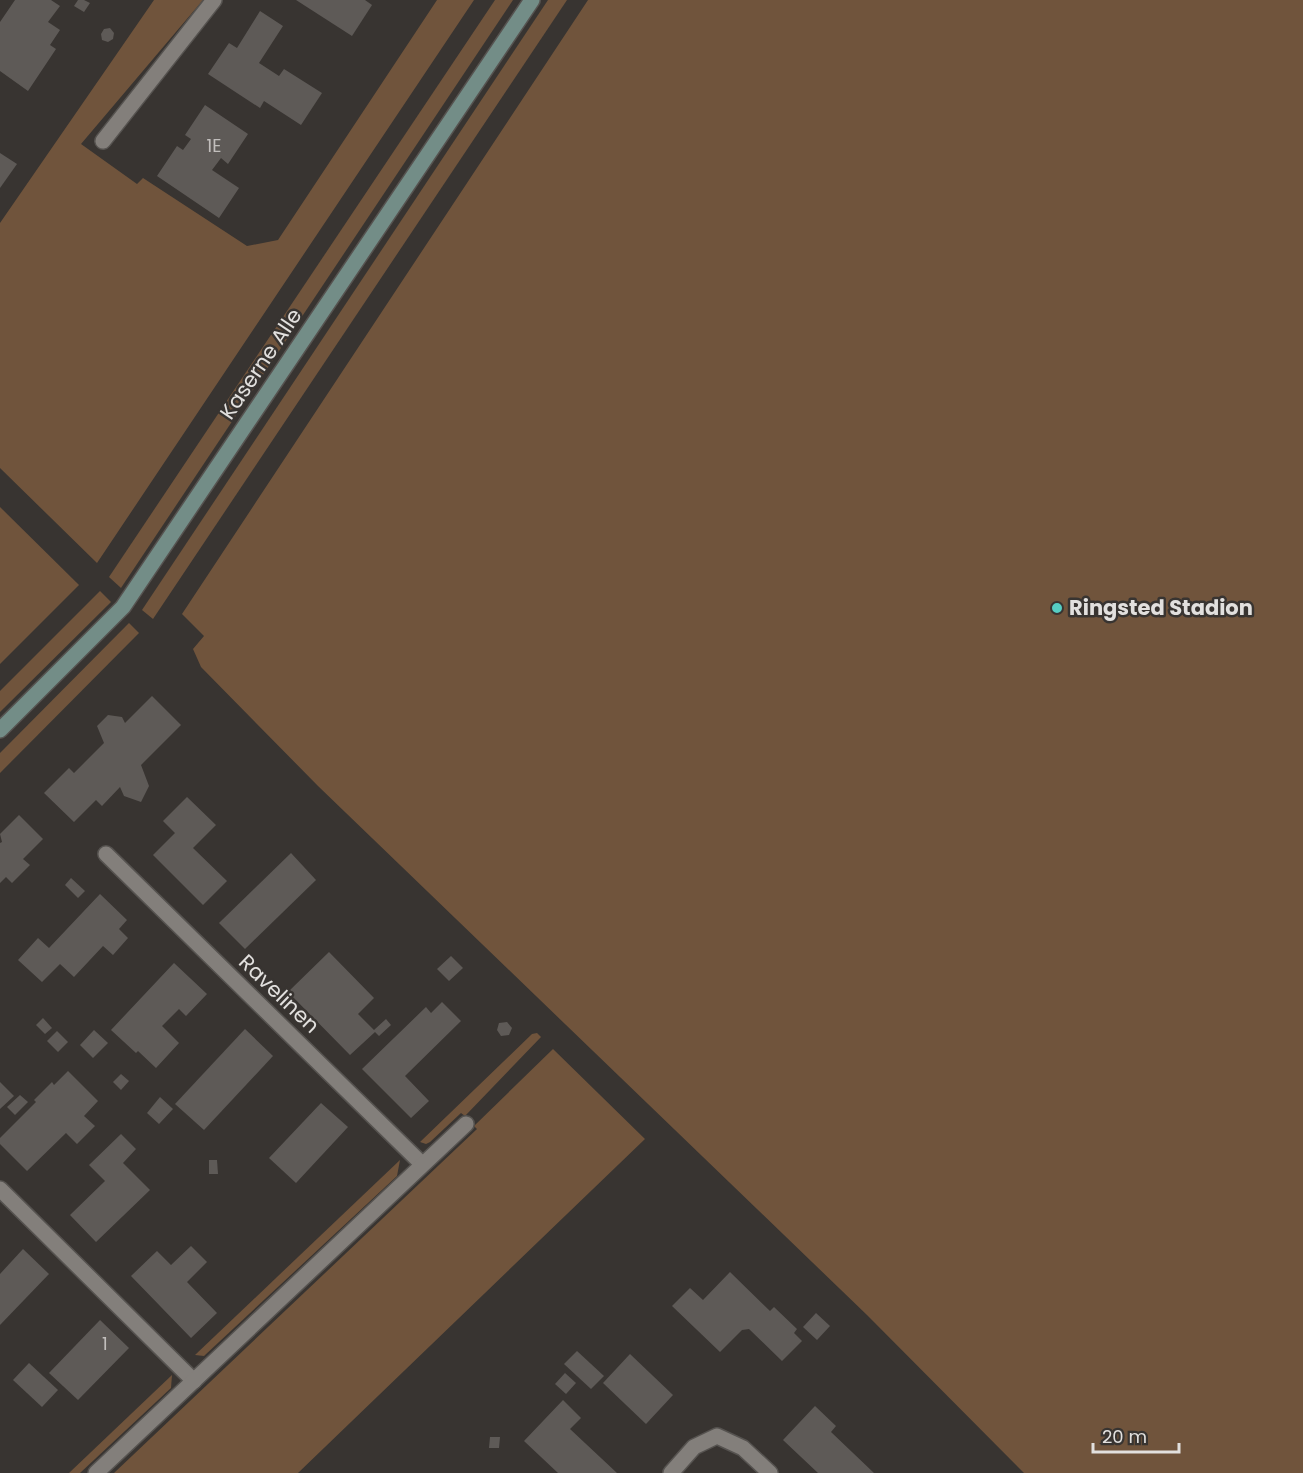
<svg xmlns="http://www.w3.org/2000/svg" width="1303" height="1473" viewBox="0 0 1303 1473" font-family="Poppins,sans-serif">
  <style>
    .green { fill: #70543c }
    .building { fill: #5e5a57 }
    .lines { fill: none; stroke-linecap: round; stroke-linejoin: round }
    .street-casing { stroke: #565350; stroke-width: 18 }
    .secondary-casing { stroke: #565350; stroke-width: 18 }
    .street { stroke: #837f7b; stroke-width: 15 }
    .secondary { stroke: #738d87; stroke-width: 15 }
    .poi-dot { fill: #56cec3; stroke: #383431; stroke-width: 2 }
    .labels { text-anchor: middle; stroke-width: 5; stroke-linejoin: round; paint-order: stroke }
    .number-label { font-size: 18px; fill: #c1bebc }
    .street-label { font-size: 21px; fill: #e2e0de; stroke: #383431 }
    .poi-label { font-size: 21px; font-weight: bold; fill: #e2e0de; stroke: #383431; text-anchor: start }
  </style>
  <rect width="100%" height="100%" fill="#383431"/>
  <g class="green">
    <path d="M 154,0 L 203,0 L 81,144 L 137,184 L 143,178 L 247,246 L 278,240 L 437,0 L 474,0 L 97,563 L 0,468 L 0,223 Z"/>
    <path d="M 495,0 L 513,0 L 121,588 L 109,577 Z"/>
    <path d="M 548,0 L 567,0 L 153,619 L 142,610 Z"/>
    <path d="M 588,0 L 1303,0 L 1303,1473 L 1024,1473 L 867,1315 L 318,786 L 201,667 L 193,649 L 204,636 L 182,614 Z"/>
    <path d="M 0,507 L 79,585 L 0,664 Z"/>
    <path d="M 100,591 L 111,602 L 0,712 L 0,691 Z"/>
    <path d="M 129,623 L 139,633 L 0,773 L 0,753 Z"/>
    <path d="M 537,1033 L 541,1037 L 465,1116 L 461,1113 L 430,1142 L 426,1144 L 420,1142 L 532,1034 Z"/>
    <path d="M 553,1049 L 645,1139 L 298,1473 L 114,1473 L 477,1129 L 474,1126 Z"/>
    <path d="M 400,1160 L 397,1176 L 204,1356 L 195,1355 Z"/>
    <path d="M 172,1375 L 171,1388 L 80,1473 L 69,1473 Z"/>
  </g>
  <g class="building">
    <path d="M 15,0 L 51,0 L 60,6 L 48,22 L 60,30 L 50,45 L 56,49 L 28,91 L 0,71 L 0,22 Z"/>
    <path d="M 78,0 L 84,0 L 90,3 L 84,12 L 74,6 Z"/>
    <path d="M 296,0 L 365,0 L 372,5 L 352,36 Z"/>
    <path d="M 260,11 L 283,26 L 259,63 L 279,76 L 284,69 L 322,93 L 301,125 L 264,101 L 260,108 L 208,74 L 229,43 L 237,48 Z"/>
    <path d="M 110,28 L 114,33 L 113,39 L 108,42 L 102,40 L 101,34 L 104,29 Z"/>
    <path d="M 205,105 L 248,134 L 228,164 L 221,158 L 212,170 L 239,188 L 219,218 L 157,176 L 177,146 L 183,150 L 191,139 L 185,135 Z"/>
    <path d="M 0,153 L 17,164 L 0,188 Z"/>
    <path d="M 152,696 L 181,725 L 141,765 L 149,786 L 141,802 L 124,796 L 120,787 L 102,806 L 96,800 L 74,822 L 44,793 L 69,768 L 74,773 L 104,743 L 97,726 L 108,715 L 122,717 L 125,723 Z"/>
    <path d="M 187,797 L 216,825 L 193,848 L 227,881 L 203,905 L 153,855 L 175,833 L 163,821 Z"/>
    <path d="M 19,815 L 43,839 L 23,859 L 30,865 L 12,883 L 6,877 L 0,883 L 0,843 L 2,842 L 0,834 Z"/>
    <path d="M 291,853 L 316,880 L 245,949 L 219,923 Z"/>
    <path d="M 71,878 L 85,891 L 78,898 L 65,885 Z"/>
    <path d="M 100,894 L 127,920 L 119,929 L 128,938 L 113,955 L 103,946 L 74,977 L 60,964 L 42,982 L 18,960 L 38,938 L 49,948 Z"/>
    <path d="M 329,952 L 374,998 L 358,1014 L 374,1030 L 386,1019 L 391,1025 L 379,1036 L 375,1032 L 350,1055 L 288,992 Z"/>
    <path d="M 451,956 L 463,968 L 449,981 L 437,969 Z"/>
    <path d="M 174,963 L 207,994 L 186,1016 L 179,1009 L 162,1026 L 179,1043 L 156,1068 L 138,1051 L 136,1053 L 111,1030 Z"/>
    <path d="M 442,1002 L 461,1021 L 405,1076 L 429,1101 L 411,1118 L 362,1069 L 426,1007 L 431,1013 Z"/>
    <path d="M 43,1018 L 52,1028 L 45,1034 L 36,1025 Z"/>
    <path d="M 507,1022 L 512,1028 L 509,1035 L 501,1036 L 497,1030 L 499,1023 Z"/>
    <path d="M 245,1029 L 273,1056 L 204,1130 L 175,1104 Z"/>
    <path d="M 94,1030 L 108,1043 L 93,1058 L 80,1045 Z"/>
    <path d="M 57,1031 L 68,1042 L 58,1052 L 47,1041 Z"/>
    <path d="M 68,1071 L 98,1101 L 84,1116 L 95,1126 L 77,1144 L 66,1133 L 27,1171 L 0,1144 L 0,1138 L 36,1102 L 34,1100 L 52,1082 L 54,1085 Z"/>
    <path d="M 121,1074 L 129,1081 L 121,1090 L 113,1082 Z"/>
    <path d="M 0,1082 L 14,1096 L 0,1109 Z"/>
    <path d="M 20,1095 L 28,1102 L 15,1115 L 7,1107 Z"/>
    <path d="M 160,1097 L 173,1109 L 159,1124 L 147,1113 Z"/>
    <path d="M 321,1103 L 348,1127 L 296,1183 L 269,1158 Z"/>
    <path d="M 121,1134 L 136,1149 L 123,1163 L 150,1190 L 96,1242 L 70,1215 L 105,1181 L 89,1165 Z"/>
    <path d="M 209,1160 L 217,1160 L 218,1174 L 209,1174 Z"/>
    <path d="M 191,1246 L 207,1262 L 187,1282 L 217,1313 L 191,1338 L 131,1276 L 157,1251 L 171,1265 Z"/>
    <path d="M 23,1249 L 49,1274 L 0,1325 L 0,1274 Z"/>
    <path d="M 730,1272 L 770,1311 L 774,1307 L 797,1329 L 794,1333 L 802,1341 L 782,1361 L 749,1329 L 742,1330 L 720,1352 L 672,1306 L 690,1288 L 703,1300 Z"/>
    <path d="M 816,1313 L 830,1326 L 817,1340 L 803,1327 Z"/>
    <path d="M 100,1320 L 129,1348 L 78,1400 L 49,1373 Z"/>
    <path d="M 577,1351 L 604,1376 L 591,1389 L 564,1364 Z"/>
    <path d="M 630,1354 L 673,1395 L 646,1424 L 603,1383 Z"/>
    <path d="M 29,1363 L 58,1390 L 42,1407 L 13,1380 Z"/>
    <path d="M 565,1373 L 576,1383 L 566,1394 L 555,1384 Z"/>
    <path d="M 563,1400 L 581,1418 L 570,1429 L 617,1473 L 558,1473 L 524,1441 Z"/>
    <path d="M 815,1406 L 836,1426 L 831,1432 L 874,1473 L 818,1473 L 783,1440 Z"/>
    <path d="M 490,1437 L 500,1437 L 499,1448 L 489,1448 Z"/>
  </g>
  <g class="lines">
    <g class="street-casing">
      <g id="street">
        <path d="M 103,141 L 214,0"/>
        <path d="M 106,854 L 422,1164"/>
        <path d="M 0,1189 L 194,1381"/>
        <path d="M 96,1473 L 466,1124"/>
        <path d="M 671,1473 L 694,1447 L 717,1436 L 743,1448 L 770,1473"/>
      </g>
    </g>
    <g class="secondary-casing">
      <path id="secondary" d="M 0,730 L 123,607 L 532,0"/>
    </g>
    <use href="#street" class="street"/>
    <use href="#secondary" class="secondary"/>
  </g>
  <circle class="poi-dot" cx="1057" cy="608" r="6"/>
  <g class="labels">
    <g class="number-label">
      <text x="214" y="152">1E</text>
      <text x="105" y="1350">1</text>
    </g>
    <g class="street-label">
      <text transform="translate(261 364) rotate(-56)" y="7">Kaserne Alle</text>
      <text transform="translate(279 994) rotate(44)" y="7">Ravelinen</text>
    </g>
    <g class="poi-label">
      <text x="1069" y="615">Ringsted Stadion</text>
    </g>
  </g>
  <path d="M1093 1443v9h86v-9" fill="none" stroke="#e2e0de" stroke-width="3"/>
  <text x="1102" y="1443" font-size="18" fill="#e2e0de" stroke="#383431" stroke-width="4.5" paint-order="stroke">20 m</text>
</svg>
